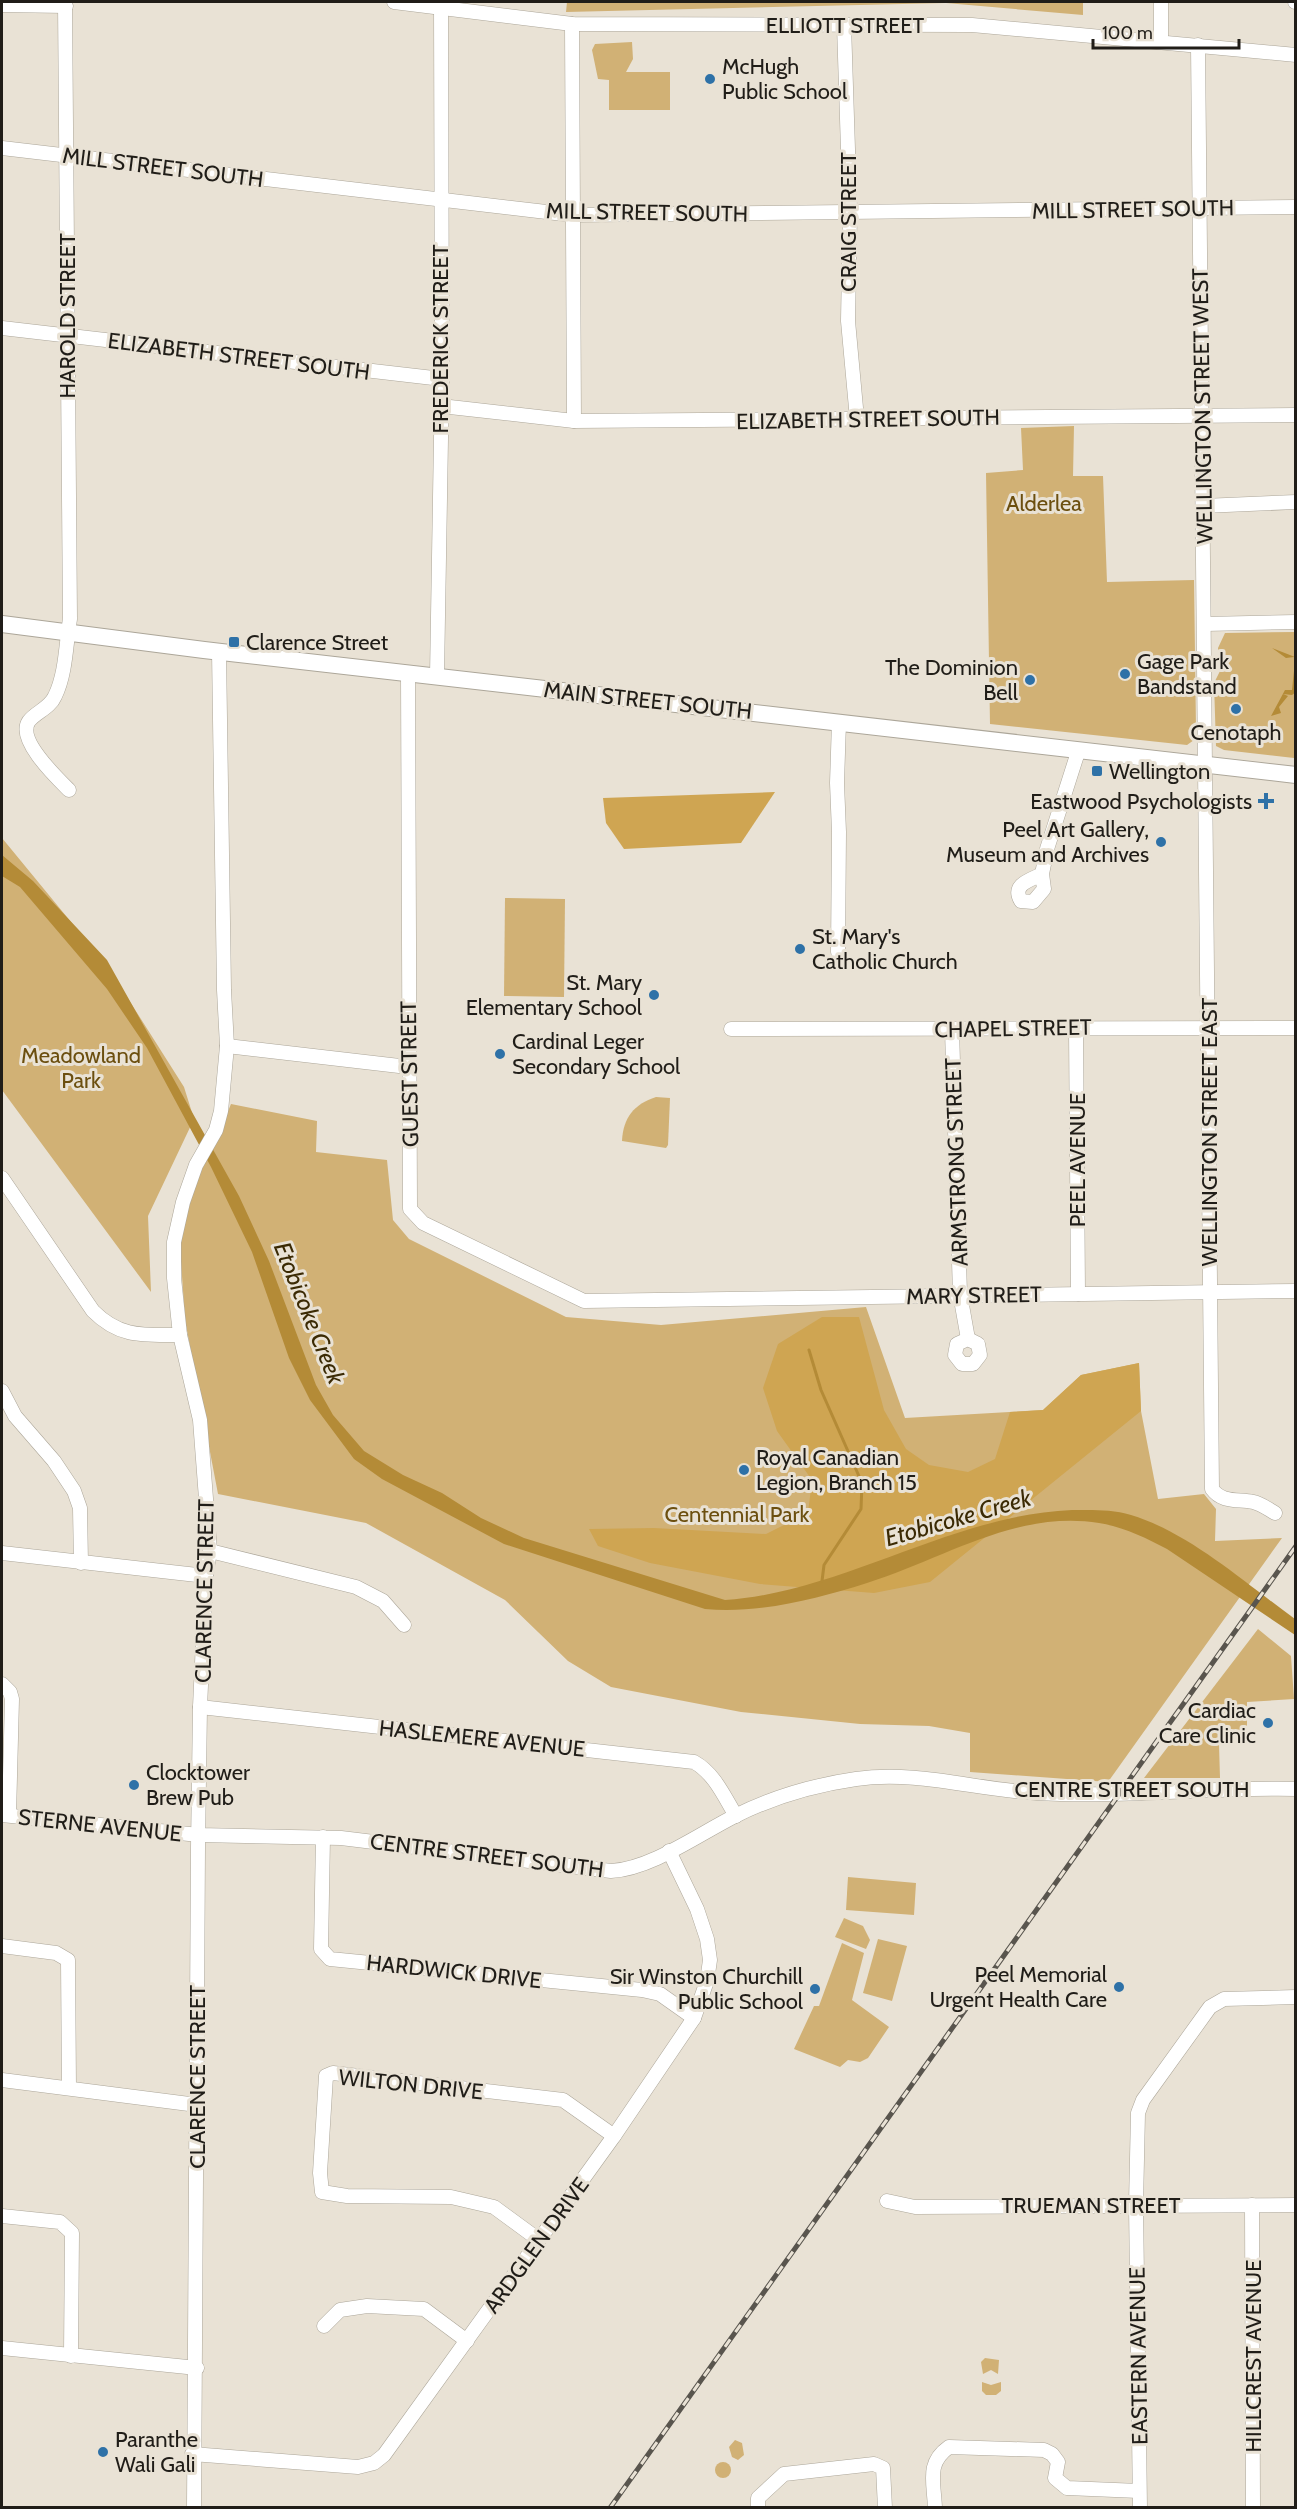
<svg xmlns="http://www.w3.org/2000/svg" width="1297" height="2509" viewBox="0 0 1297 2509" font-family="Cabin,sans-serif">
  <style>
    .green { fill: #d1b175 }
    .forest { fill: #cfa552 }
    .water { fill: #b48b37 }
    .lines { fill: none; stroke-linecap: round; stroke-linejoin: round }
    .stream { stroke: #b48b37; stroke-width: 3 }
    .minor-casing { stroke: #aca699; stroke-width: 15 }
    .major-casing { stroke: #aca699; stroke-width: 18 }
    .minor { stroke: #fff; stroke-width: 14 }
    .major { stroke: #fff; stroke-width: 16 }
    .rail-casing { stroke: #59554e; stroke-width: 5 }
    .rail { stroke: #e9e2d5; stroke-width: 3; stroke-dasharray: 9; stroke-linecap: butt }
    .poi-dot { fill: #2e71a7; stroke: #e9e2d5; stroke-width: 2 }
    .labels { text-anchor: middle; stroke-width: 6; stroke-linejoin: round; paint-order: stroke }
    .street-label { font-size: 22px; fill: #201d18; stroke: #e9e2d5 }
    .poi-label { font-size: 22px; fill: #201d18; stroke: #e9e2d5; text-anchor: start }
    .park-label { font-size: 22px; fill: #6c4f0f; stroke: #e9e2d5 }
    .water-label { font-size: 24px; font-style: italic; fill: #3b2a04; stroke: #e9e2d5 }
  </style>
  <rect width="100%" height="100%" fill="#e9e2d5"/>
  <g class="green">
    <path d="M 567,2 L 1083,2 L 1083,15 L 946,3 L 566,12 Z"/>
    <path d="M 632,42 L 633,59 L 626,72 L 670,72 L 670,110 L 609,110 L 609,80 L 598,79 L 592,50 L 595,44 Z"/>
    <path d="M 1074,426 L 1073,476 L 1103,476 L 1107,582 L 1194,580 L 1196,729 L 1194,740 L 1187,745 L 990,724 L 986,473 L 1023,470 L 1021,428 Z"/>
    <path d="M 1295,632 L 1294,758 L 1224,750 L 1216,746 L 1214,683 L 1220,671 L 1218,648 L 1225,633 Z"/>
    <path d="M 2,838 L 108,967 L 184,1087 L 194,1119 L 148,1216 L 151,1292 L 2,1090 Z"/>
    <path d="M 505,898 L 565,899 L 564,997 L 504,996 Z"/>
    <path d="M 656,1097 L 670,1098 L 668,1145 L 666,1148 L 622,1141 C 623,1118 634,1104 656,1097 Z"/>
    <path d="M 231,1104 L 317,1121 L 316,1152 L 387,1160 L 393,1220 L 409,1239 L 566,1317 L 661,1325 L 866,1307 L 905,1418 L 1043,1410 L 1081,1375 L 1139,1363 L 1141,1411 L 1158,1499 L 1204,1494 L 1216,1509 L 1215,1541 L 1282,1538 L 1108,1782 L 970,1772 L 970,1733 L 929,1726 L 860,1724 L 741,1712 L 611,1687 L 568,1661 L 505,1600 L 366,1523 L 218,1494 L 185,1320 L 179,1232 L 192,1185 L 217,1138 Z"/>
    <path d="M 1258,1629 L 1291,1656 L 1294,1699 L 1247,1702 L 1247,1743 L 1219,1744 L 1220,1778 L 1144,1778 Z"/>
    <path d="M 848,1877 L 916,1883 L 914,1915 L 846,1910 Z"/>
    <path d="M 844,1918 L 863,1926 L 870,1940 L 866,1949 L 835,1937 Z"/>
    <path d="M 878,1939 L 907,1946 L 892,2001 L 863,1993 Z"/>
    <path d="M 842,1943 L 864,1953 L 852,2000 L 889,2027 L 868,2058 L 860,2062 L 848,2060 L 840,2067 L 794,2049 L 814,2006 L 819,2006 Z"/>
    <path d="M 985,2358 L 999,2360 L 998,2374 L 991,2370 L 983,2374 L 981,2362 Z"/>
    <path d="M 982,2382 L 991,2385 L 1001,2382 L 1001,2391 L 996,2395 L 986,2395 L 982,2391 Z"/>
    <path d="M 735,2440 L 742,2443 L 744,2455 L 738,2460 L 732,2457 L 729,2447 Z"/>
    <circle cx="723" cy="2470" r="8"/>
  </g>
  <g class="forest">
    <path d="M 775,792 L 741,843 L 624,849 L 606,823 L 603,798 Z"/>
    <path d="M 822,1317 L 859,1317 L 884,1410 L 906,1449 L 929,1465 L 968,1472 L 995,1459 L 1010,1412 L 1043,1410 L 1081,1375 L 1139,1363 L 1141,1411 L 930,1582 L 874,1593 L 760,1584 L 650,1563 L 598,1546 L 589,1529 L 654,1528 L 766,1534 L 808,1513 L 812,1480 L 777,1431 L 763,1388 L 778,1344 Z"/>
  </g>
  <g class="water">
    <path d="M 1272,648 L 1295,657 L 1296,692 L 1292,695 L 1283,694 L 1288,696 L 1279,707 L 1281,713 L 1271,716 L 1285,690 L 1292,690 L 1295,661 L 1294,657 L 1286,658 Z"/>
    <path d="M 2,855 L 33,881 L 107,960 L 239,1196 L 269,1261 L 316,1385 L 333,1415 L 364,1451 L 403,1475 L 442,1493 L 481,1518 L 524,1538 L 725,1600 C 844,1592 951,1515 1072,1510 C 1092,1510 1111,1509 1131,1515 C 1190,1533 1245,1583 1295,1619 L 1295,1635 L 1167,1549 C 1146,1538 1124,1527 1099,1523 C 1015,1510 944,1559 867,1583 C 816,1599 759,1614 705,1609 L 504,1544 L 382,1479 L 354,1459 L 310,1400 L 289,1358 L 252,1252 L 211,1167 L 147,1048 L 107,989 L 20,887 L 2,876 Z"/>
  </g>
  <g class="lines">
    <path class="stream" d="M 809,1350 L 821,1390 L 862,1483 L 861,1509 L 824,1565 L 822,1581"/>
    <g class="minor-casing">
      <g id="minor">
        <path d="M 65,2 L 70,619 C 66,643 66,674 55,696 C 50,708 36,712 29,721 C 16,739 57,778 69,790"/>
        <path d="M 394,2 L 572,24 L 972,25 L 1296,55"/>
        <path d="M 1161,2 L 1161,41"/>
        <path d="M 1295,2 L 1296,2"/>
        <path d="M 2,5 L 66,6"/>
        <path d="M 572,24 L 574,421"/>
        <path d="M 844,25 L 850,212 L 848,321 L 857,419"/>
        <path d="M 1198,45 L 1212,1489 C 1222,1503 1238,1499 1253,1502 C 1260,1503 1268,1509 1275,1513"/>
        <path d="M 2,148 L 572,215 L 1296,207"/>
        <path d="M 2,328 L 442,379"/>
        <path d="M 441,406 L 574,421 L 1296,415"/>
        <path d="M 1203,506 L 1296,502"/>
        <path d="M 1205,624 L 1296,622"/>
        <path d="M 408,673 L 410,1209 L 423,1223 L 584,1301 L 1296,1291"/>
        <path d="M 437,676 L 442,379 L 441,2"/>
        <path d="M 1042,874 C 1031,880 1011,884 1021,901 L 1033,902 L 1044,889 L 1042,874 L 1047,849 L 1078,752"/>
        <path d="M 838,952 L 839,832 L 837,783 L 839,722"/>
        <path d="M 1076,1027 L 1078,1294"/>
        <path d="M 731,1029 L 1296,1028"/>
        <path d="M 952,1030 L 960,1294 L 968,1339"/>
        <path d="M 227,1046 L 408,1067"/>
        <path d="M 2,1178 L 93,1311 C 120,1338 143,1335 180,1335"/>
        <path d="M 968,1339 L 978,1344 L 980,1355 L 973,1364 L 962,1364 L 955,1355 L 957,1344 Z"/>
        <path d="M 2,1391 L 15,1416 L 54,1461 L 74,1491 L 80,1508 L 81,1563"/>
        <path d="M 210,1551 L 356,1587 L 383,1601 L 404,1625"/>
        <path d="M 2,1553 L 206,1576"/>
        <path d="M 2,1684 L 10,1692 L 12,1699 L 9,1815"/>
        <path d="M 200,1707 L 694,1762 C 714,1773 724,1796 736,1816"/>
        <path d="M 2,1815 L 199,1835 L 341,1838 L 611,1871 C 651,1869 699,1834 735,1816 C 773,1797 814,1785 856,1779 C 917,1770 977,1790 1037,1793 C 1121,1798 1210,1787 1296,1789"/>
        <path d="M 323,1837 L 321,1949 L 330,1959 L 642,1990 L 660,1994 L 694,2018"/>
        <path d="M 2,1946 L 56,1953 L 68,1960 L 69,2088"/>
        <path d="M 2,2080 L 197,2105"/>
        <path d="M 887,2201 L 915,2207 L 1296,2205"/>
        <path d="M 1252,2205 L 1253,2508"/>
        <path d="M 2,2216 L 60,2222 L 72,2233 L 71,2356"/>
        <path d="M 539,2240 L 494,2207 L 451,2197 L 347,2196 L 322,2192 L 320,2173 L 326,2076 L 333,2073 L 563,2100 L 614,2136"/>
        <path d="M 324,2326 L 340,2310 L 367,2306 L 424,2309 L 467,2341"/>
        <path d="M 2,2348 L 197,2368"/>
        <path d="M 192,2454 L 358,2467 L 374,2463 L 384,2455 L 614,2136 L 694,2018 L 707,1981 L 710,1960 L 707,1939 L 697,1909 L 669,1851"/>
        <path d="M 194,2508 L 198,1847 L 200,1707 L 206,1576 L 210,1551 L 200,1420 L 180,1335 L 174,1278 L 174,1242 L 183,1202 L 196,1165 L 216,1130 L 221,1111 L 227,1046 L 224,990 L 219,651"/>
        <path d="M 758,2508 L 758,2498 L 784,2474 L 874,2464 L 883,2468 L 885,2508"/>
        <path d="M 935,2508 C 934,2482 926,2463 949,2447 L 1044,2450 L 1052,2454 L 1058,2462 L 1055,2478 L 1067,2488 L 1139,2491"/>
        <path d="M 1140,2508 L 1136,2204 L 1138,2113 L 1143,2100 L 1210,2007 L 1224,1999 L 1296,1997"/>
      </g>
    </g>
    <g class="major-casing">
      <path id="major" d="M 2,624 L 204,650 L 1296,775"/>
    </g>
    <use href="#minor" class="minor"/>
    <use href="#major" class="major"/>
    <g class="rail-casing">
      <path id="rail" d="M 610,2508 L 1296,1546"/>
    </g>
    <use href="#rail" class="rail"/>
  </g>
  <g class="poi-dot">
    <circle cx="710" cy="79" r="6"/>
    <rect x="228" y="636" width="12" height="12" rx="3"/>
    <circle cx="1125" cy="674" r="6"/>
    <circle cx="1030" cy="680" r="6"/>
    <circle cx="1236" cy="709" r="6"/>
    <rect x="1091" y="765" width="12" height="12" rx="3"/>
    <path d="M1263 792h6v6h6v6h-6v6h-6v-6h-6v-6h6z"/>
    <circle cx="1161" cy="842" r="6"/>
    <circle cx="800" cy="949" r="6"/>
    <circle cx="654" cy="995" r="6"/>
    <circle cx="500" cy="1054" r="6"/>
    <circle cx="744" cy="1470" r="6"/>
    <circle cx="1268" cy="1723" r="6"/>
    <circle cx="134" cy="1785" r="6"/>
    <circle cx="1119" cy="1987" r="6"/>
    <circle cx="815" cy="1989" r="6"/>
    <circle cx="103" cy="2452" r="6"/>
  </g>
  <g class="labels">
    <g class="street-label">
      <text x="845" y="33">ELLIOTT STREET</text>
      <text transform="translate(163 167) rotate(7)" y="8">MILL STREET SOUTH</text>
      <text transform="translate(1133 209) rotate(-1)" y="8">MILL STREET SOUTH</text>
      <text transform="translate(647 212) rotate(1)" y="8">MILL STREET SOUTH</text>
      <text transform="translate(848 222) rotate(-90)" y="8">CRAIG STREET</text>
      <text transform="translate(67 316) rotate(-90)" y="8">HAROLD STREET</text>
      <text transform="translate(440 339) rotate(-90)" y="8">FREDERICK STREET</text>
      <text transform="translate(239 356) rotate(7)" y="8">ELIZABETH STREET SOUTH</text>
      <text transform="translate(1202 406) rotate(-91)" y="8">WELLINGTON STREET WEST</text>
      <text transform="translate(868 419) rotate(-1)" y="8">ELIZABETH STREET SOUTH</text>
      <text transform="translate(648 700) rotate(6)" y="8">MAIN STREET SOUTH</text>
      <text transform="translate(1013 1028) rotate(-1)" y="8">CHAPEL STREET</text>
      <text transform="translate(409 1074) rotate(-91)" y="8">GUEST STREET</text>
      <text transform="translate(1209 1132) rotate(-90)" y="8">WELLINGTON STREET EAST</text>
      <text transform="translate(1077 1160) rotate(-90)" y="8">PEEL AVENUE</text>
      <text transform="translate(956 1162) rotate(-92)" y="8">ARMSTRONG STREET</text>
      <text transform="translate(974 1295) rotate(-1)" y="8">MARY STREET</text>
      <text transform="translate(204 1591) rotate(-89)" y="8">CLARENCE STREET</text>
      <text transform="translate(482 1738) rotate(6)" y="8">HASLEMERE AVENUE</text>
      <text x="1132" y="1797">CENTRE STREET SOUTH</text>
      <text transform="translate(100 1825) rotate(6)" y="8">STERNE AVENUE</text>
      <text transform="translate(487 1855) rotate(7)" y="8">CENTRE STREET SOUTH</text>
      <text transform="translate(454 1971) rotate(6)" y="8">HARDWICK DRIVE</text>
      <text transform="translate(197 2077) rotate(-90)" y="8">CLARENCE STREET</text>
      <text transform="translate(411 2084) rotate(6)" y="8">WILTON DRIVE</text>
      <text x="1091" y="2213">TRUEMAN STREET</text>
      <text transform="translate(536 2245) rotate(-54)" y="8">ARDGLEN DRIVE</text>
      <text transform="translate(1138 2356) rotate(-91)" y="8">EASTERN AVENUE</text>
      <text transform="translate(1253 2356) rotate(-90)" y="8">HILLCREST AVENUE</text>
    </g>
    <g class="poi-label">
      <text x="722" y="74">McHugh<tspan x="722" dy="25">Public School</tspan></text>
      <text x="246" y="650">Clarence Street</text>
      <text x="1137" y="669">Gage Park<tspan x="1137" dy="25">Bandstand</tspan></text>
      <text x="1018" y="675" text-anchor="end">The Dominion<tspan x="1018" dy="25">Bell</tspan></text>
      <text x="1236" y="740" text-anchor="middle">Cenotaph</text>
      <text x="1109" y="779">Wellington</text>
      <text x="1252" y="809" text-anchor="end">Eastwood Psychologists</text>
      <text x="1149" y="837" text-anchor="end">Peel Art Gallery,<tspan x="1149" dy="25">Museum and Archives</tspan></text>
      <text x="812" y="944">St. Mary's<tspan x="812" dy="25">Catholic Church</tspan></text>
      <text x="642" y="990" text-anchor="end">St. Mary<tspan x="642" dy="25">Elementary School</tspan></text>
      <text x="512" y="1049">Cardinal Leger<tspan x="512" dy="25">Secondary School</tspan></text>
      <text x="756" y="1465">Royal Canadian<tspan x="756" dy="25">Legion, Branch 15</tspan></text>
      <text x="1256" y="1718" text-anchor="end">Cardiac<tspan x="1256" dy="25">Care Clinic</tspan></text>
      <text x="146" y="1780">Clocktower<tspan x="146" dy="25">Brew Pub</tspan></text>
      <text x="1107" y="1982" text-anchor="end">Peel Memorial<tspan x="1107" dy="25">Urgent Health Care</tspan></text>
      <text x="803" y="1984" text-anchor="end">Sir Winston Churchill<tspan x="803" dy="25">Public School</tspan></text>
      <text x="115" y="2447">Paranthe<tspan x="115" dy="25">Wali Gali</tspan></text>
    </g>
    <g class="park-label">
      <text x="1044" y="511">Alderlea</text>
      <text x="81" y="1063">Meadowland<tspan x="81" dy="25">Park</tspan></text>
      <text x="737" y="1522">Centennial Park</text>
    </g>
    <g class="water-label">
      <text transform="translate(309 1313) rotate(68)" y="8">Etobicoke Creek</text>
      <text transform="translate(958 1518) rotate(-16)" y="8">Etobicoke Creek</text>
    </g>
  </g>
  <rect width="1297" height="2509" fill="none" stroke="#201d18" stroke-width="6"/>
  <path d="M1093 39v9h146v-9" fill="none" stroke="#201d18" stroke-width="3"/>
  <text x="1102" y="39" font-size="18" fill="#201d18" stroke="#e9e2d5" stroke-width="4.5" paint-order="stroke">100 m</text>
</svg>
